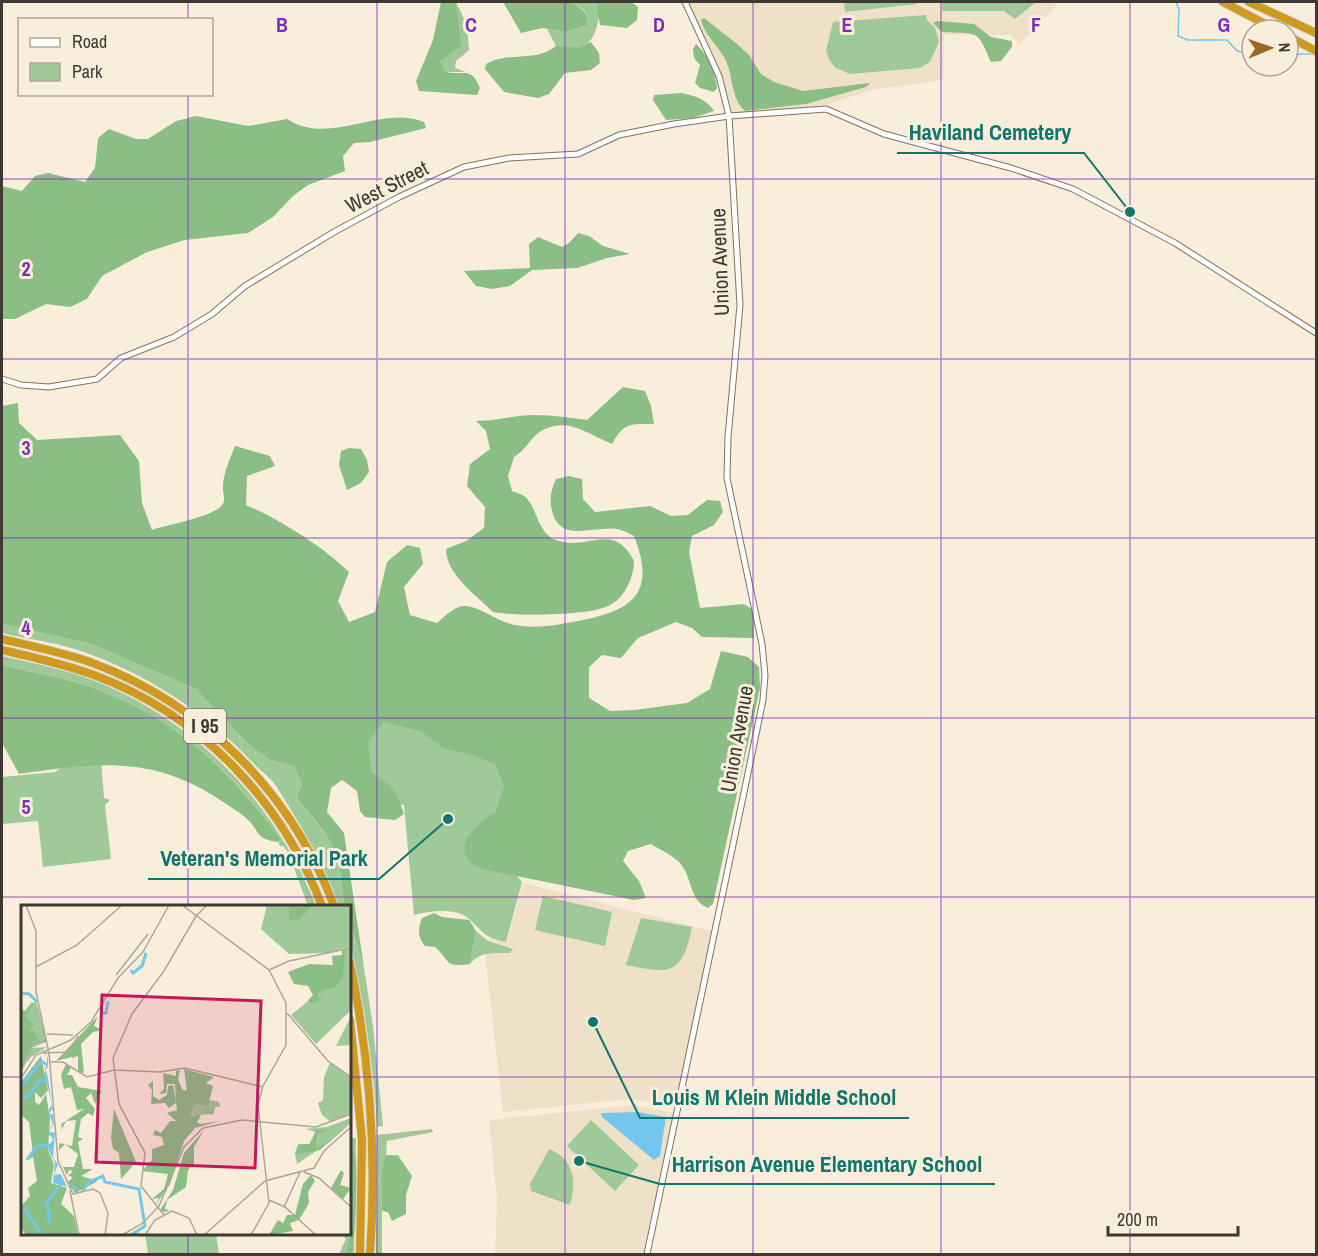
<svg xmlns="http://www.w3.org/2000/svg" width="1318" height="1256" viewBox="0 0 1318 1256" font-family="'Archivo Narrow',sans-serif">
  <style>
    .built { fill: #efe1c8 }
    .green { fill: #9fc999 }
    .forest { fill: #8bbe85 }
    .water { fill: #74c7ec }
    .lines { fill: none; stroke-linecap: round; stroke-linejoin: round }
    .stream { stroke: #74c7ec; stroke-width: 1.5 }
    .minor-casing { stroke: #7d7363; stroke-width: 7 }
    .highway-casing { stroke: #d8d8d6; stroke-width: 10 }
    .minor { stroke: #fff; stroke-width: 5 }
    .highway { stroke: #d09a20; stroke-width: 8 }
    .grid { fill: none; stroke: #7b2cbf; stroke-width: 1.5; stroke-opacity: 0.55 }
    .labels { text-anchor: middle; stroke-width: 6; stroke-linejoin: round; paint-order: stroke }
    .shield { fill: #f9eedb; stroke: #767065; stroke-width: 1.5 }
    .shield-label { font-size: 20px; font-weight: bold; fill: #3e3a33 }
    .street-label { font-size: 21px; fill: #3e3a33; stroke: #f9eedb }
    .inset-river { fill: none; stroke: #74c7ec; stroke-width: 3 }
    .inset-road { fill: none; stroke: #aea698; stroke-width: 1.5 }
    .view { fill: #c2185b; fill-opacity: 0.15; stroke: #c2185b; stroke-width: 3 }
    .inset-edge { fill: none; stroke: #3e3a33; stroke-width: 3 }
    .grid-label { font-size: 20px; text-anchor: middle; font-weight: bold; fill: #7b2cbf; stroke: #f9eedb; stroke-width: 6; stroke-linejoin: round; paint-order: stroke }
    .leader { fill: none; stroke: #0f766e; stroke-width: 2 }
    .callout-dot { fill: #0f766e; stroke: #f9eedb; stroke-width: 2 }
    .callout-label { font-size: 22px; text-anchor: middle; font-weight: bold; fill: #0f766e; stroke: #f9eedb; stroke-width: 6; stroke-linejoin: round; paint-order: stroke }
  </style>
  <rect width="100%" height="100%" fill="#f9eedb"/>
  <g class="built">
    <path d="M 690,2 L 1059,2 L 1019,45 L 1011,35 L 944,35 L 943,80 L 871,90 L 820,107 L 746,115 L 732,113 L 718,63 L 700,30 Z"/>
    <path d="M 523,883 L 713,931 L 675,1106 L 631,1099 L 503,1112 L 484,945 L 490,938 L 507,941 Z"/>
    <path d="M 634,1105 L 675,1113 L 645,1254 L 495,1254 L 497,1201 L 489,1120 Z"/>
  </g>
  <g class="green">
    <path d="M 456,2 L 467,25 L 469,50 L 456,61 L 455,68 L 466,72 L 446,72 L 440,61 C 452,48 457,19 456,2 Z"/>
    <path d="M 573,2 L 600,2 C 599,31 592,58 556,46 L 547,29 L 567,32 L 588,25 L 586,12 Z"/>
    <path d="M 844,2 L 916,2 L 917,4 L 845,12 Z"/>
    <path d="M 942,2 L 1036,2 L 1015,19 L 1004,11 L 942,11 Z"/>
    <path d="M 926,15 L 927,20 L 935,28 L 939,42 L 930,62 L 920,68 L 850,74 L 836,68 L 830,61 L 826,51 L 833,22 Z"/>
    <path d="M 2,624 L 91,644 L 196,689 L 249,745 L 270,760 L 294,766 L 302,785 L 296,797 C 310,817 329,832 336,855 C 342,871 341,890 345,906 L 339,906 C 324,863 300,824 276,786 C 272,779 262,772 256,766 C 207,713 146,673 78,650 C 53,642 27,639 2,633 Z"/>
    <path d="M 2,656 C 37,664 74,671 107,686 C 205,729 277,808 316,906 L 308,906 L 288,852 L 283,846 L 280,846 L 278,842 L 281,840 C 235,774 176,719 99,690 C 68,678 34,673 2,665 Z"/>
    <path d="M 386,707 L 427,719 L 508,771 L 515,873 L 522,882 L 506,942 C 485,938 484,933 470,920 C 458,907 430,911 414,915 L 404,805 L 363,801 L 361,730 Z"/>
    <path d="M 101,759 L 104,798 L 110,800 L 105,805 L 111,859 L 43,867 L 38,821 L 2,824 L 2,777 L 55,772 L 68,763 Z"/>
    <path d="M 543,896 L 612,912 L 605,946 L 535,930 Z"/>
    <path d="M 641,918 L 692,927 C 682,976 670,974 626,965 Z"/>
    <path d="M 350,923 L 364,968 L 373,1026 L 383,1126 L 377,1127 C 375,1088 370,1049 364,1011 C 359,982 350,952 350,923 Z"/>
    <path d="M 476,931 L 488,941 L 513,949 L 510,953 C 494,953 480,951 470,964 Z"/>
    <path d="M 591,1120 L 639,1165 L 615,1191 L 567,1146 Z"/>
    <path d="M 432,1129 L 433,1132 L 387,1141 L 386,1155 L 399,1155 L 400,1214 L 382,1211 L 382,1253 L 387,1254 L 376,1254 L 377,1135 Z"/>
    <path d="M 350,1138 L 356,1138 L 354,1254 L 339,1254 L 346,1239 L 341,1234 L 350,1234 Z"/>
    <path d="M 549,1149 C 574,1159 577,1181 570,1205 L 531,1191 L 530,1184 Z"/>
    <path d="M 145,1234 L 216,1234 L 219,1254 L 148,1254 Z"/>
  </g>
  <g class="forest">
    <path d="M 441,2 L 456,2 L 461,46 L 440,61 L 446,72 C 465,76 471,66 480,88 L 477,95 L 419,91 L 416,81 L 433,40 Z"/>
    <path d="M 503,2 L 573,2 L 586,13 L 588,25 L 567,32 L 542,28 L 521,33 Z"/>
    <path d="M 599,2 L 631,2 L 638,7 L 637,20 L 627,28 L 600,25 L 597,10 Z"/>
    <path d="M 704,18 L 737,44 L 749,55 L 761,74 L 774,82 L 803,91 L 870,83 L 866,87 L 806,104 L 745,111 C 730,98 734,74 724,57 C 717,45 704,34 701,20 Z"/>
    <path d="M 937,21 L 974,24 L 991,37 L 1012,41 L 1012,47 L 1001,61 L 991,62 C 976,27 979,35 942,32 L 933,23 Z"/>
    <path d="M 591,42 L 599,53 L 600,63 L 591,70 L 565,73 L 549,94 L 538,98 L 504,92 L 485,69 L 486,64 C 508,51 535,63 556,46 L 578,48 Z"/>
    <path d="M 696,44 C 707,54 716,72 717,88 L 714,92 L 700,88 L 695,83 L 700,65 L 694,58 L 693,49 Z"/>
    <path d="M 681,93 C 694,96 706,98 714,111 L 693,118 L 666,120 L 653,100 L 654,95 Z"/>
    <path d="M 196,116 L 248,126 L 287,119 C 329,147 381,104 424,122 L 426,128 L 370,142 L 354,143 L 343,156 L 345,171 L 308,185 L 293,196 L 273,217 L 248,233 L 185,240 L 147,252 L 102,276 L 87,299 L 70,307 L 46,304 L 15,319 L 2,319 L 2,186 L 22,191 L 35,176 L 48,173 L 85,182 L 95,168 L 98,138 L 109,129 L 136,139 L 148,139 L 176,121 Z"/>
    <path d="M 578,233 L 589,236 L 603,246 L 630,254 L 607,258 L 577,268 L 532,270 L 510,286 L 492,289 L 476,286 L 464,271 L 530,268 L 529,244 L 538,237 L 562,247 L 569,243 Z"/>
    <path d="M 623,387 L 645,391 L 651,406 L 654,424 C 630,424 624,422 612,444 C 587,434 568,416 541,431 C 532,436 526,450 514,457 L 508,476 L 512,491 C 518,493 525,495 528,500 C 538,513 539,534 556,540 C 588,552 613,520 634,561 C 634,578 624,599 608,606 C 588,616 515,616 493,612 C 476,595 446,574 446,549 L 466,541 L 484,528 L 485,507 L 467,486 L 470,464 L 490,449 L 486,431 L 476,421 C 492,421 504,418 519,416 C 542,413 564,417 587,420 Z"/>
    <path d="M 18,403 L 19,423 L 37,440 L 120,435 L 139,461 L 142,503 L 152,530 C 168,524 222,516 224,501 C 225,497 222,491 223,487 C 223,473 230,459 235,446 L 270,456 L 275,466 L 247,476 L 246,505 C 279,519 322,546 349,572 L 338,601 L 349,622 L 375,612 L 387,562 L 407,545 L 420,548 L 423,564 L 404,587 L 410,615 L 437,623 C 444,617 455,606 464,606 C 481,606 497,622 515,625 C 536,629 557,625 578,621 C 632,611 657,594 634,536 C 630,534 625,531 621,530 C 597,523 561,546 552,511 C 549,499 551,490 556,479 L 569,476 L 582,479 L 583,499 L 595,512 L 650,506 L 671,516 L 688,515 L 707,500 L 720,501 L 723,512 L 714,525 L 692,536 L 689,552 L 700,608 L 744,604 L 753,610 L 754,638 L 702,637 L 692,628 L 676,622 L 638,638 L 621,658 L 602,655 L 589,667 L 589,698 L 610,711 L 634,710 L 687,703 L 710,689 L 721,651 L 748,657 L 759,667 L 760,688 L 713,904 L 708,908 C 688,900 693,876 679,862 C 672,855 659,849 651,844 L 628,851 L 623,861 L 639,881 L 646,898 L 634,900 L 482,869 C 446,852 473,826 495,813 L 504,786 L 495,764 L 472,755 L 443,748 L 421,731 L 383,722 L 368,742 L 371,772 C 392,786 396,789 404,814 L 395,820 L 365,817 L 360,811 L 357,791 L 342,780 L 331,788 L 327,812 L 344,833 L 364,968 L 350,923 L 350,906 L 345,906 C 341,890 342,871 336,855 C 329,832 310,816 296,797 L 302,785 L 294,766 L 270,760 L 249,745 L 196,689 L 91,644 L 2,624 L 2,406 Z"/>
    <path d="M 349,448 L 361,449 L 367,460 L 369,472 L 361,483 L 347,490 L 339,465 L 341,451 Z"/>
    <path d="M 2,665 C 34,673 68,678 99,690 C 178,720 233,773 281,840 L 278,842 C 255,839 261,832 247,819 C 241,813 232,808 225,803 C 155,755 99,762 19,774 L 2,743 Z"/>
    <path d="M 434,913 L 442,917 L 469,920 L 476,931 L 470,964 C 444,968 451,961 435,947 L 425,946 C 417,936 418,929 422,918 Z"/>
    <path d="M 350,1143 L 353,1144 C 360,1170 356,1225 352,1252 L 346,1254 L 351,1235 Z"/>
    <path d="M 386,1155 L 399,1157 L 412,1176 L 406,1195 L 406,1214 L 392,1221 L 388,1212 L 382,1210 L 382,1173 Z"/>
  </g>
  <path class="water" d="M 638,1112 L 666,1117 L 660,1156 L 654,1160 L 602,1117 L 601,1113 Z"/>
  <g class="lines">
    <g class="stream">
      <path d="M 1176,2 L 1179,9 L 1178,36 L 1188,40 L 1227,40 L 1237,51 L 1252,55"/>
      <path d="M 1288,54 L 1313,54"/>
    </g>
    <g class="minor-casing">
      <g id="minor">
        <path d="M 2,379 L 21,385 L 49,387 L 97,379 L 121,358 L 174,337 L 212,314 L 245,286 L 334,232 L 399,197 L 464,167 L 509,158 L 578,154 L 619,135 L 674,124 L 729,116 L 826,109 L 884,134 L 1011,168 L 1073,189 L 1175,243 L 1316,333"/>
        <path d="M 647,1254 L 747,778 L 763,700 L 765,675 L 762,644 L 727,478 L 728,437 L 740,305 L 729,116 L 719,76 L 685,2"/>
      </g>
    </g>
    <g class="highway-casing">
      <g id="highway">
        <path d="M 1223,2 L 1277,30"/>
        <path d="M 1249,2 L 1316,33"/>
        <path d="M 1288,36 L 1316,51"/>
        <path d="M 2,639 C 31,646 61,652 90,662 C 204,704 292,793 334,906"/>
        <path d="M 2,650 C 33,657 64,664 94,675 C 201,715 282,801 322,906"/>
        <path d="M 350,963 C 370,1059 377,1157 370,1254"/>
        <path d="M 350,1020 L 362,1140 L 360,1254"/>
      </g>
    </g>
    <use href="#minor" class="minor"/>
    <use href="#highway" class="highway"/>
  </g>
  <path class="grid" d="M 188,2 L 188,20M 377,2 L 377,1254M 565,2 L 565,1254M 753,2 L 753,1254M 941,2 L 941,1254M 1130,2 L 1130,1254M 188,94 L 188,906M 2,179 L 1316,179M 2,359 L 1316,359M 2,538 L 1316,538M 2,718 L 1316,718M 2,897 L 1316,897M 2,1077 L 22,1077M 350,1077 L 1316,1077M 188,1234 L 188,1254"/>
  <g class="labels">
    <rect class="shield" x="184" y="709" width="42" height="34" rx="4.5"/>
    <g class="shield-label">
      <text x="205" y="733">I 95</text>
    </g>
    <g class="street-label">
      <text transform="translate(387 187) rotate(-27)" y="7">West Street</text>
      <text transform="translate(720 262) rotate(-92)" y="7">Union Avenue</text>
      <text transform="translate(737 739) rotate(-80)" y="7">Union Avenue</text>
    </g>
  </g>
  <g transform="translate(21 905)">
    <rect width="330" height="330" fill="#f9eedb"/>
    <path d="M 246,0 L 330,0 L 330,105 L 295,139 L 270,110 L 303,83 L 307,85 L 319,65 L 324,43 L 305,48 L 268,49 L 240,24 ZM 15,95 L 26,137 L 10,143 L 26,142 L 7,154 L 0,168 L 2,112 ZM 330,111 L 330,140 L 315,141 ZM 309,158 L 330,172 L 330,208 L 310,217 L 301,210 L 297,198 L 302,195 L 303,172 ZM 189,195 L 198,197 L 199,202 L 194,202 L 193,209 L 179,210 L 178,215 L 166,212 L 175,196 ZM 330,213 L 330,218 L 310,236 L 276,259 L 274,248 L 277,239 L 288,239 L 295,227 L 284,224 L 306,222 Z" fill="#9fc999"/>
    <path d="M 268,0 L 290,0 L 291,1 L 278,15 L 268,15 ZM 321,44 L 324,45 L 322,73 L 314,82 L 297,88 L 296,94 L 305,90 L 291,99 L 287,95 L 292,90 L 287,81 L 273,79 L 267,67 L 288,59 L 312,60 L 311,51 L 321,50 ZM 11,97 L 13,99 L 4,111 L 12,119 L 8,127 L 12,125 L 19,136 L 12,136 L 0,167 L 0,104 L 4,106 ZM 77,111 L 73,121 L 81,125 L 72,127 L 60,139 L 63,168 L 57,167 L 57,151 L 51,153 L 55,164 L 51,152 L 35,156 ZM 20,151 L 27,185 L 20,193 L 14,187 L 14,197 L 18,200 L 25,189 L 29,214 L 27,244 L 33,260 L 30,278 L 46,283 L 40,299 L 53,311 L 57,330 L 5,330 L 0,322 L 0,301 L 9,291 L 7,283 L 16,276 L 12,252 L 6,255 L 12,248 L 8,217 L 0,210 L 0,177 ZM 45,159 L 50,163 L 46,170 L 51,170 L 57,182 L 81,186 L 74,199 L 70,188 L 65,193 L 74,204 L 72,211 L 67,208 L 60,214 L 57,232 L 62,234 L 57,237 L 62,264 L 72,264 L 60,271 L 77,276 L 54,288 L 47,277 L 52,272 L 47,271 L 52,266 L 48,265 L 46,270 L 42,262 L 53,262 L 57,249 L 44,239 L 38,245 L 38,240 L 39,238 L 51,241 L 55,215 L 45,216 L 41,224 L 40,219 L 63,204 L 56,205 L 50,182 L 43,184 L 40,170 ZM 163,164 L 193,172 L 185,178 L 192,181 L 187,201 L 174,198 L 168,212 L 180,210 L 176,217 L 179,219 L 199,216 L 174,223 L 163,236 L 149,279 L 134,301 L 138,293 L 131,294 L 143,284 L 147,269 L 121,266 L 131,255 L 131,244 L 143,240 L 141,232 L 132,230 L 134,225 L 140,228 L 149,216 L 155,216 L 146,208 L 156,205 L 155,198 L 148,203 L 144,198 L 130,199 L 131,185 L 127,180 L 132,176 L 132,191 L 138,195 L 146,190 L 147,181 L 152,180 L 155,197 L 154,179 L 146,179 L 145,188 L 138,189 L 143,184 L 142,168 L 155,171 L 155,166 L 159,165 L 157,174 L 161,184 L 166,186 ZM 93,204 L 115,257 L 100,274 L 98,248 L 92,244 L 90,233 ZM 309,224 L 296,229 L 295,243 L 310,235 L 299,245 L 275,249 L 277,240 L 289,239 L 295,225 ZM 183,225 L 173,242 L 173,259 L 167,265 L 165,282 L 146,295 L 144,304 L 149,306 L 142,307 L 139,305 L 152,285 L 163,248 ZM 320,265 L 323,268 L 319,280 L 330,283 L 322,294 L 310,283 ZM 290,270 L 294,276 L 287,287 L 288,298 L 278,315 L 269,318 L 272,326 L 248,330 L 257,315 L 262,318 L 266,310 L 274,310 L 282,279 Z" fill="#8bbe85"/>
    <path d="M 20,142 L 27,153 L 27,162 L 24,165 L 26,168 L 32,204 L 28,208 L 32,210 L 33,219 L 28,227 L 34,228 L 32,253 L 37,259 L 33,270 L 40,269 L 46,282 L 53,280 L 58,285 L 66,283 L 62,286 L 32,278 L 34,258 L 27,243 L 32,234 L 27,228 L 32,219 L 27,207 L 31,199 L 24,171 L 24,163 L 26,161 L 26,152 Z" fill="#74c7ec"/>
    <path class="inset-river" d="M 110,65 L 112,68 L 121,61 L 125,48M 0,88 L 8,89 L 16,97M 79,109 L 85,108 L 87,96M 0,181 L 20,156 L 26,160M 2,193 L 8,191 L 19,175 L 25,176M 6,255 L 16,241 L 30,240M 62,285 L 68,277 L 82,271 L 84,277 L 118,284 L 124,321 L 110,330M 3,303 L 21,330M 27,319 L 29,311 L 25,299 L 40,278"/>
    <path class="inset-road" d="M 5,0 L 15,26 L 15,87 L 28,148 L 37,256 L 52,289 L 72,284 L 79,288 L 87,308 L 84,330M 161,0 L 248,65 L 265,98 L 265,140 L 242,181 L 237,200 L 248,298 L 230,330M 15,62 L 56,40 L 101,0M 248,65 L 268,56 L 330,43M 95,70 L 127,29M 266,108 L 307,156 L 330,172M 26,129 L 52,130M 22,148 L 48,147 L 57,131M 7,156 L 11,139 L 26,135M 29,157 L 42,157 L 66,172 L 93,165 L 139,167 L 164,163 L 242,182M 0,173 L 15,150 L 50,135 L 70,117 L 97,73 L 122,47 L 148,0M 283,267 L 298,273 L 330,302M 49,286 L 58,330M 248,295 L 264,302 L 295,330M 263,302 L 279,267M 143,310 L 120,281 L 124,248 L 98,199 L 92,153 L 111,109 L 143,66 L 175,11 L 186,0M 101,330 L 122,318 L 138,301 L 163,242 L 182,223 L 221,215 L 295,222 L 330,209M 124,330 L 134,315 L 151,306 L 168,313 L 176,330M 183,330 L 244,276 L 293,263 L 303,246 L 330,222"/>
    <path class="view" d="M 81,90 L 240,96 L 234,263 L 75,257 Z"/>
    <rect width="330" height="330" class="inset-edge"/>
  </g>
  <g class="grid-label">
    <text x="282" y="32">B</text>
    <text x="471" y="32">C</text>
    <text x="659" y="32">D</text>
    <text x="847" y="32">E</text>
    <text x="1036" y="32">F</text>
    <text x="1224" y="32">G</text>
    <text x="26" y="276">2</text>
    <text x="26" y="455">3</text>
    <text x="26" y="635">4</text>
    <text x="26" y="814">5</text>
  </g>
  <path class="leader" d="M1130 212L1084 153H897M448 819L379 879H148M593 1022L640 1118H909M579 1161L660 1184H995"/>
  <g class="callout-dot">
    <circle cx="1130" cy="212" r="6"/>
    <circle cx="448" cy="819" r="6"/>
    <circle cx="593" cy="1022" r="6"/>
    <circle cx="579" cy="1161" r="6"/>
  </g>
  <g class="callout-label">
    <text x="990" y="140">Haviland Cemetery</text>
    <text x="264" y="866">Veteran's Memorial Park</text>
    <text x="774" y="1105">Louis M Klein Middle School</text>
    <text x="827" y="1172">Harrison Avenue Elementary School</text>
  </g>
  <rect width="1318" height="1256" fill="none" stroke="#3e3a33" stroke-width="6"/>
  <rect x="18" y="18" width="195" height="78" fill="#f9eedb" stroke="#aea698" stroke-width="1.5"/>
  <rect x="30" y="38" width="30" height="9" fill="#ffffff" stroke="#aea698" stroke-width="1.5"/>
  <text x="72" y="48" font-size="18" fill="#3e3a33">Road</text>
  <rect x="30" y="63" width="30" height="18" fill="#9fc999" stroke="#aea698" stroke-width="1.5"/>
  <text x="72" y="78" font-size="18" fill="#3e3a33">Park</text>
  <g transform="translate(1270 48) rotate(88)"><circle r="28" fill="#f9eedb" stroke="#aea698" stroke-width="1.5"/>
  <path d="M0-4.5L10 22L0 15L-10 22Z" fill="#9d6721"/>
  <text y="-9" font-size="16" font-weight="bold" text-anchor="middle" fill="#3e3a33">N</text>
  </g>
  <path d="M1108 1226v9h130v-9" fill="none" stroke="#3e3a33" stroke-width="3"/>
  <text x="1117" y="1226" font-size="18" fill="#3e3a33" stroke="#f9eedb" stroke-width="4.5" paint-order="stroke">200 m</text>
</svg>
